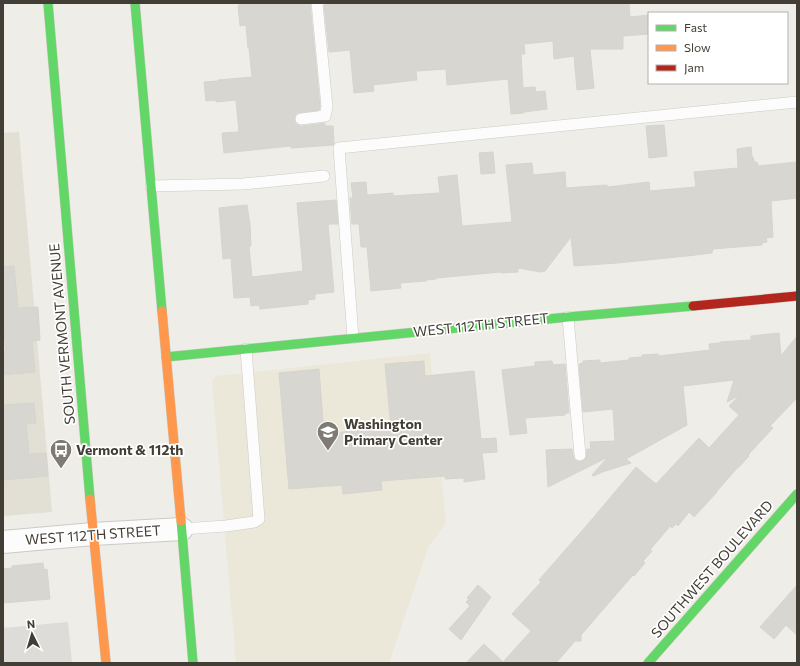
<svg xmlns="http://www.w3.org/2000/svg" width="800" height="666" viewBox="0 0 800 666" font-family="Commissioner,sans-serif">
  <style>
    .residential { fill: #e2dfd5 }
    .education { fill: #ebe8da }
    .parking { fill: #dddcd8 }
    .building { fill: #d8d6d0; stroke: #d6d4ce }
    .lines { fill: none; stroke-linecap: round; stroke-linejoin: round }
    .lane-casing { stroke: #cccac5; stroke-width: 12 }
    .street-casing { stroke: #cccac5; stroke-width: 24 }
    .fast-casing { stroke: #cccabf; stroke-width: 10 }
    .slow-casing { stroke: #cccabf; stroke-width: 10 }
    .jam-casing { stroke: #cccabf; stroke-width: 10 }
    .lane { stroke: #fcfcfc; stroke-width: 11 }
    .street { stroke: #fcfcfc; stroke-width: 22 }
    .fast { stroke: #63d668; stroke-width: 9 }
    .slow { stroke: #ff974d; stroke-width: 9 }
    .jam { stroke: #b3261e; stroke-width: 9 }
    .labels { text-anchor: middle; stroke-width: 3.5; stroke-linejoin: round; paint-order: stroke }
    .street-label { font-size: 14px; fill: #433e35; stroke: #fff }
    .poi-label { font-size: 14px; font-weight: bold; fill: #433e35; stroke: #fff; text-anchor: start }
  </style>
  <rect width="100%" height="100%" fill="#eeede8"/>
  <path class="residential" d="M 19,132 L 52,512 L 3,516 L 3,133 Z"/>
  <path class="education" d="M 430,353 L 446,523 L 428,548 L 389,663 L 236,663 L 212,381 L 216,376 Z"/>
  <path class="parking" d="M 68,622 L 72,663 L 3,663 L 3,628 Z"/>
  <g class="building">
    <path d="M 259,3 L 310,3 L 320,107 L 319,110 L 297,113 L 295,116 L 294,120 L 296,124 L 299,126 L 302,126 L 325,123 L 325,126 L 333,126 L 334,144 L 333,145 L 291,148 L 291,146 L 224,153 L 222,133 L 239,132 L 236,100 L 216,102 L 216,100 L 206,101 L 204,82 L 218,81 L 218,80 L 252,77 L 249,48 L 248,48 L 246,25 L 240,26 L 238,5 Z"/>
    <path d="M 343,3 L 629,3 L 630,17 L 649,15 L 649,34 L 623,36 L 623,49 L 590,49 L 594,88 L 577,90 L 574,56 L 554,59 L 553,41 L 524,44 L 525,54 L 521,54 L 523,88 L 535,87 L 536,92 L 545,91 L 547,109 L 524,112 L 524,113 L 511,114 L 508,79 L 447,85 L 446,69 L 416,71 L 417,80 L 373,85 L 374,91 L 354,93 L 350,50 L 329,52 L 324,5 Z"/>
    <path d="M 664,125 L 667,156 L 649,158 L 646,126 Z"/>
    <path d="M 751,147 L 752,157 L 753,157 L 754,162 L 757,162 L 758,166 L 797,162 L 797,198 L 771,201 L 773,237 L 766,238 L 767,242 L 762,243 L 762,245 L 713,249 L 712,253 L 687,256 L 617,263 L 574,266 L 571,237 L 545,271 L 541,272 L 518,268 L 518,272 L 501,273 L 501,272 L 436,278 L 436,279 L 426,280 L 426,281 L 400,283 L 401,288 L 371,291 L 367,247 L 361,247 L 359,224 L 352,224 L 350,198 L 353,198 L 351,183 L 366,182 L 367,195 L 393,193 L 393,196 L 440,193 L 438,177 L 457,175 L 462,226 L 512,222 L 506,165 L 532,163 L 533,175 L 565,172 L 566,188 L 607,185 L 608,187 L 649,182 L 650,191 L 696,187 L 694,172 L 738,168 L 737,149 Z"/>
    <path d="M 493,152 L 495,173 L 481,174 L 479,153 Z"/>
    <path d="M 336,200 L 338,224 L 328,224 L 334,292 L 315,294 L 315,299 L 308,300 L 308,304 L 260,309 L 259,305 L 251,306 L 250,297 L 234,298 L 231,258 L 223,259 L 219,208 L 247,205 L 250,225 L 251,246 L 249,246 L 252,277 L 303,271 L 297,203 Z"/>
    <path d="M 14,266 L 18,308 L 38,307 L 40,340 L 32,341 L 35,372 L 3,375 L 3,351 L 6,351 L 3,320 L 3,267 Z"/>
    <path d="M 779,333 L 781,356 L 797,336 L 797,398 L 770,426 L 773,428 L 748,455 L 749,456 L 739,467 L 738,467 L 717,491 L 717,492 L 694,517 L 689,512 L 678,526 L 676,524 L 672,528 L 670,526 L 650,550 L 652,551 L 643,561 L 645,563 L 634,576 L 633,575 L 581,635 L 581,641 L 575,641 L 556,663 L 466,663 L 484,644 L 503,662 L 531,631 L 512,614 L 541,582 L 539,580 L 588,524 L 636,467 L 656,484 L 699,438 L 709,448 L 739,415 L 729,406 L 740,395 L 727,402 L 734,380 L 683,386 L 687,425 L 626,459 L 631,463 L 602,472 L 594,476 L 592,475 L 608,457 L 548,487 L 546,450 L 572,449 L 574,459 L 577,461 L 581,462 L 584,460 L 586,458 L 587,449 L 591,449 L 590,442 L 615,441 L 613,409 L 583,412 L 579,364 L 583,363 L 583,361 L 600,360 L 600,363 L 629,360 L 629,358 L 642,357 L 642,355 L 658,354 L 659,356 L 710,350 L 709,344 L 720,343 L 720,342 L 751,340 L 751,336 Z"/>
    <path d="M 424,361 L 425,376 L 474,371 L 481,439 L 496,438 L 497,452 L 482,453 L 485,479 L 464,482 L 464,478 L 445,479 L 445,476 L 381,481 L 382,490 L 343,494 L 342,485 L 289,489 L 279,373 L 319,369 L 324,434 L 391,427 L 385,364 Z"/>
    <path d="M 552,361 L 553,365 L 565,364 L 569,413 L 565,413 L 565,415 L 525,418 L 527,433 L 510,435 L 502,370 L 535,366 L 535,362 Z"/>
    <path d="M 34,403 L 36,423 L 26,423 L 29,454 L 46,453 L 48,476 L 3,480 L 3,405 Z"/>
    <path d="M 43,563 L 44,570 L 47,569 L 50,599 L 3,603 L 3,569 L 12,568 L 12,566 Z"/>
    <path d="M 478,585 L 491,597 L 461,640 L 449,629 L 470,606 L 466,602 L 469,599 L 467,598 Z"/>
    <path d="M 797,585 L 797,635 L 786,625 L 774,639 L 760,627 Z"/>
  </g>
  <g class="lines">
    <g class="lane-casing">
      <g id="lane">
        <path d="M 301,119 L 325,116 L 327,107 L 317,3"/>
        <path d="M 151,186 L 243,184 L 324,176"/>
        <path d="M 568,317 L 580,455"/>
        <path d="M 353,338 L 339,148 L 797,102"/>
        <path d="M 182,529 L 226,526 L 254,522 L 259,519 L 246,349"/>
      </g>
    </g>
    <g class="street-casing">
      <path id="street" d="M 3,542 L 93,534 L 182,529"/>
    </g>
    <g class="fast-casing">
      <g id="fast">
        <path d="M 48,3 L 90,499"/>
        <path d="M 135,3 L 162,311"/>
        <path d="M 166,357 L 568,317 L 693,306"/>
        <path d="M 181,521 L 193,663"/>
        <path d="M 648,663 L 797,494"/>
      </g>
    </g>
    <g class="slow-casing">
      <g id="slow">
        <path d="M 162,311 L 181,521"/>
        <path d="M 90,499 L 106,663"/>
      </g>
    </g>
    <g class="jam-casing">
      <path id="jam" d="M 693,306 L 797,296"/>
    </g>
    <use href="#lane" class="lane"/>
    <use href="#street" class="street"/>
    <use href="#fast" class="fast"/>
    <use href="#slow" class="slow"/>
    <use href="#jam" class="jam"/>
  </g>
  <defs>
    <g id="school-pin" transform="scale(1.15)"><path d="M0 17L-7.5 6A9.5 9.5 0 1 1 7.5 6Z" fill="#7f7b74" stroke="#fff"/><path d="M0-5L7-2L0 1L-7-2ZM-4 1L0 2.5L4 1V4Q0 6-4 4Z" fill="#fff"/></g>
    <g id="bus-pin" transform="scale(1.15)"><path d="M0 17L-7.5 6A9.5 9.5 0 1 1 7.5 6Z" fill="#7f7b74" stroke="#fff"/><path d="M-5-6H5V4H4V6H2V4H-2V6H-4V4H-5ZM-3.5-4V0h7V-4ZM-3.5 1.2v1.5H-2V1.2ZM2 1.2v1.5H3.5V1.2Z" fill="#fff"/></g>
  </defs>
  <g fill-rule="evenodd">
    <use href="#school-pin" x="328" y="432"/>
    <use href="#bus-pin" x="61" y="450"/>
  </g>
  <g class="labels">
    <g class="street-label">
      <text transform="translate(481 325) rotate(-6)" y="5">WEST 112TH STREET</text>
      <text transform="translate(62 334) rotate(-95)" y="5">SOUTH VERMONT AVENUE</text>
      <text transform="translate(93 535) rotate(-4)" y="5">WEST 112TH STREET</text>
      <text transform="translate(712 569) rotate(-49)" y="5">SOUTHWEST BOULEVARD</text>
    </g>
    <g class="poi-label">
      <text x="344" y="429">Washington<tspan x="344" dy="16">Primary Center</tspan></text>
      <text x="76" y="455">Vermont &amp; 112th</text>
    </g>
  </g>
  <rect width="800" height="666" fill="none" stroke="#433e35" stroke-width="8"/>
  <rect x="648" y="12" width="140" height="72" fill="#ffffff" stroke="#b4b2ae"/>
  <rect x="656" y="25" width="20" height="6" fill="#63d668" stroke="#b4b2ae"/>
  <text x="684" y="32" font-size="12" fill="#433e35">Fast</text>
  <rect x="656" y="45" width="20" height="6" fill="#ff974d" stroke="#b4b2ae"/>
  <text x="684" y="52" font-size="12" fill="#433e35">Slow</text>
  <rect x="656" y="65" width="20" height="6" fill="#b3261e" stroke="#b4b2ae"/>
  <text x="684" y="72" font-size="12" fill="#433e35">Jam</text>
  <g transform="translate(32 634) rotate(355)" stroke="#ffffff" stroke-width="3" paint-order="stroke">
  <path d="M0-3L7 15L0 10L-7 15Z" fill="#433e35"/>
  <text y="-6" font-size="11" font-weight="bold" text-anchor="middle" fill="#433e35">N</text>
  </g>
</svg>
